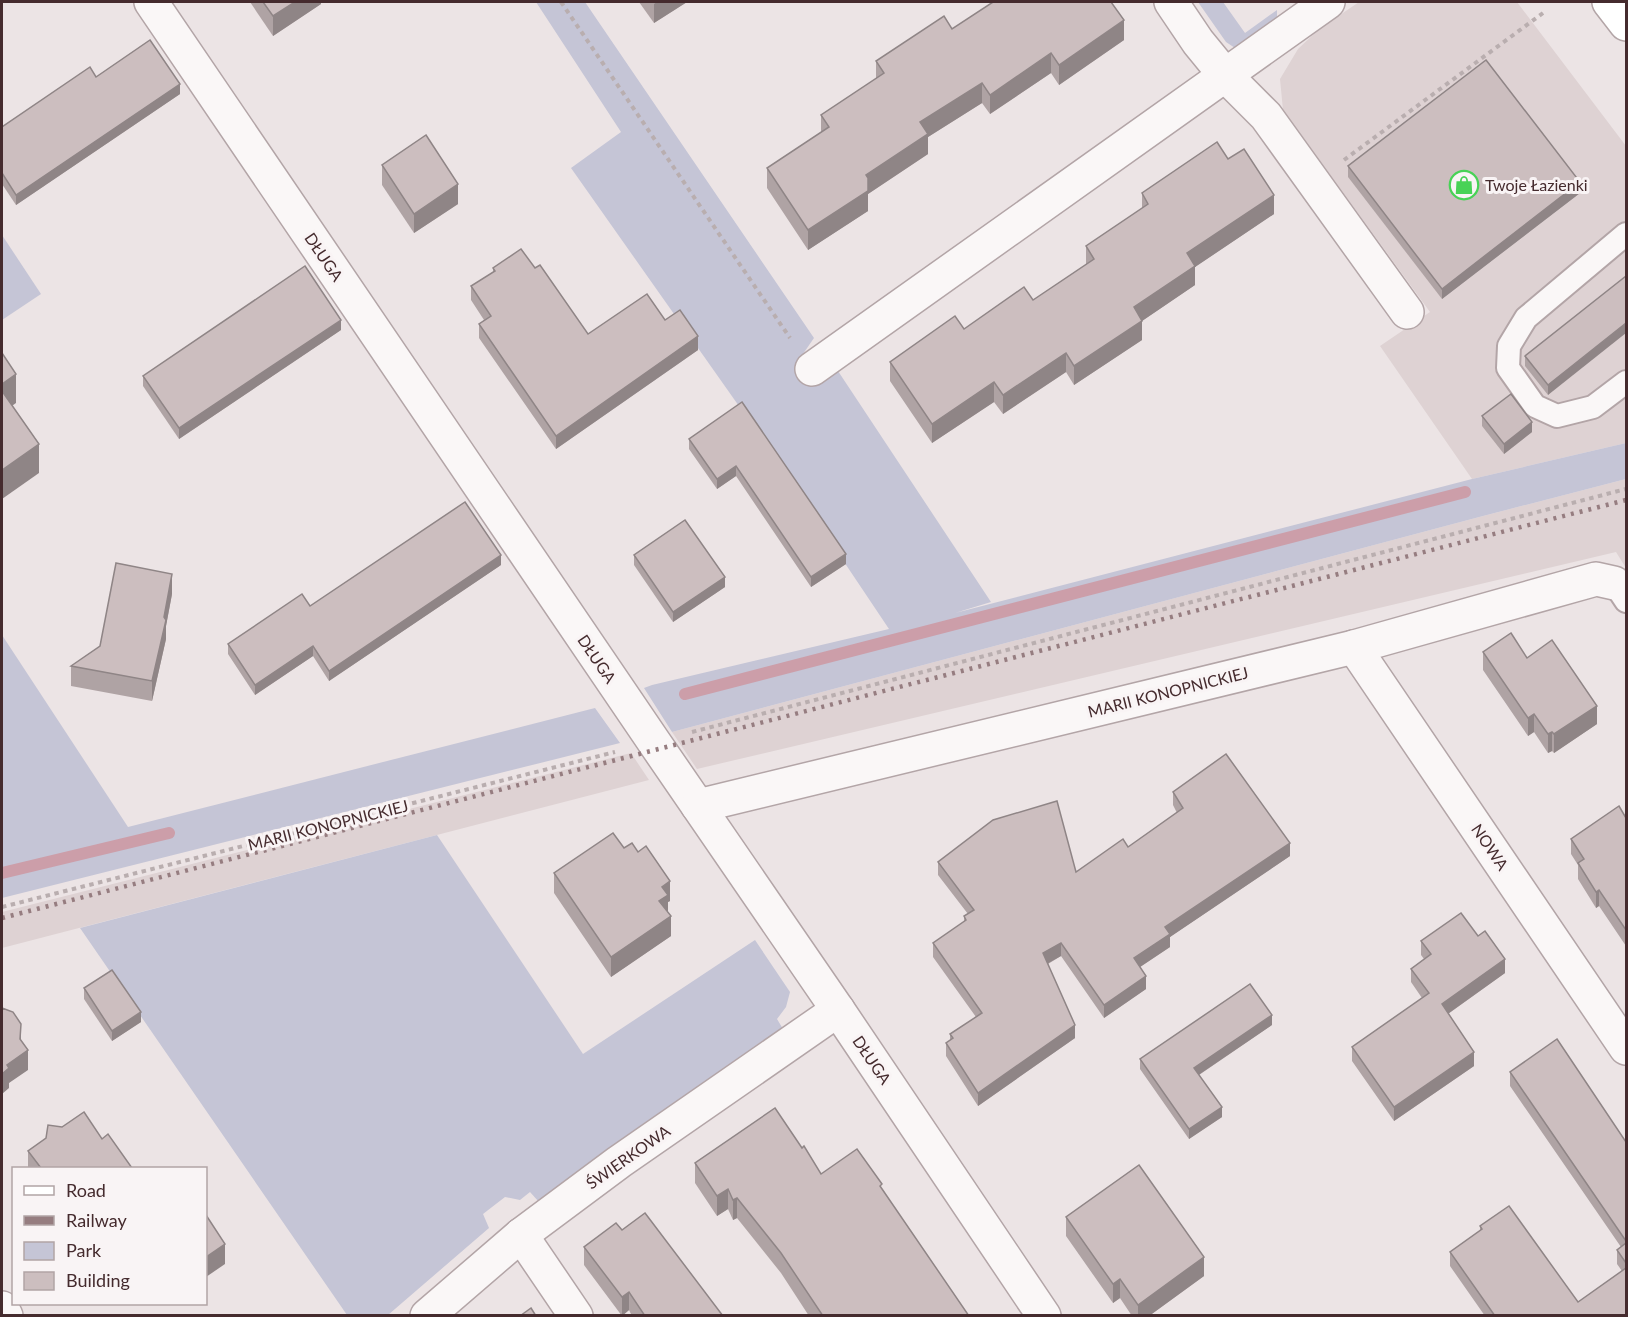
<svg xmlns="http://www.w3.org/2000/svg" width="1628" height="1317" viewBox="0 0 1628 1317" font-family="Lato,sans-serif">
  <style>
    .built { fill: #ded2d3 }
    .green { fill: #c5c5d6 }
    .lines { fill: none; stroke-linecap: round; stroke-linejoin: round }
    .stream { stroke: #cc9ea9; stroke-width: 12 }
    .lane-casing { stroke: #b3a5a7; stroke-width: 26 }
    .street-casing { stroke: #b3a5a7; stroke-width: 36 }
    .secondary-casing { stroke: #b3a5a7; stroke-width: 36 }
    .path { stroke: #b9aeaf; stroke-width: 4; stroke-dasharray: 4.5 4.5; stroke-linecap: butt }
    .lane { stroke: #faf7f7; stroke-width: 22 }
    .street { stroke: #faf7f7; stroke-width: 33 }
    .secondary { stroke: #fff; stroke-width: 33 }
    .rail { stroke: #967d80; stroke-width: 4.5; stroke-dasharray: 3 6; stroke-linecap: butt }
    .wall { fill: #afa3a4 }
    .shaded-wall { fill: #8f8586 }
    .building { fill: #ccbebf; stroke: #8f8586; stroke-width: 1.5 }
    .labels { text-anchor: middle; stroke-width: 6; stroke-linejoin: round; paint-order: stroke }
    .poi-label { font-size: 16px; fill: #452b2e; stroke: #f9f4f5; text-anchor: start }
    .street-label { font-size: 16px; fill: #452b2e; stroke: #f9f4f5 }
  </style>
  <rect width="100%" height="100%" fill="#ece4e5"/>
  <g class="built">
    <path d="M 1359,2 L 1517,2 L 1626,146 L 1626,443 L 1472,479 L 1380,346 L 1430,312 L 1283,110 L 1280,79 L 1298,49 L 1318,30 Z"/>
    <path d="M 1626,479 L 1626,568 L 1616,552 L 697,769 L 672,732 L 1483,516 Z"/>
    <path d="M 631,753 L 649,780 L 2,948 L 2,912 Z"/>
  </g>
  <g class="green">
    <path d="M 536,2 L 585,2 L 814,338 L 796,364 L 811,384 L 838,371 L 991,602 L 955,613 L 1472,479 L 1626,443 L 1626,479 L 1483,516 L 672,732 L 644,688 L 652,685 L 889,629 L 753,426 L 571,168 L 621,132 Z"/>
    <path d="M 1198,2 L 1223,2 L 1245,33 L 1277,10 L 1277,25 L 1238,50 L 1226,42 Z"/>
    <path d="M 2,235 L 41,294 L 2,320 Z"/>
    <path d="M 2,635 L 128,827 L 595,708 L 620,743 L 2,898 Z"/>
    <path d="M 437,835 L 583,1054 L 755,940 L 790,992 L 786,1007 L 777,1019 L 783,1029 L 539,1202 L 530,1192 L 520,1200 L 505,1197 L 483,1214 L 489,1228 L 388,1315 L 347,1315 L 80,928 Z"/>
  </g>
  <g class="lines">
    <g class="stream">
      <path d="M 685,694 L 1465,492"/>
      <path d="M 2,873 L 169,833"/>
    </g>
    <g class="lane-casing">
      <g id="lane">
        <path d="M 1626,234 L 1526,318 L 1509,346 L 1508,368 L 1535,406 L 1557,416 L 1593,407 L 1626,382"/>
        <path d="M 1614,583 L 1626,601"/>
      </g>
    </g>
    <g class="street-casing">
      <g id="street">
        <path d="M 151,2 L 654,742 L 838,1010 L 1044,1316"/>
        <path d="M 1171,2 L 1198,42 L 1225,75 L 1266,116 L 1407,312"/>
        <path d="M 812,369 L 1328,2"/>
        <path d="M 1354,647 L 1626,1048"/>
        <path d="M 698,806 L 1354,647 L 1596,579 L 1614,583"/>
        <path d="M 521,1235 L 576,1316"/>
        <path d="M 2,1308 L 6,1316"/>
        <path d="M 427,1316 L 521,1235 L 619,1162 L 838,1010"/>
      </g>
    </g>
    <g class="secondary-casing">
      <path id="secondary" d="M 1609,2 L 1626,24"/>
    </g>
    <g class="path">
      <path d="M 561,2 L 790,338"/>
      <path d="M 1344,160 L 1543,13"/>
      <path d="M 692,732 L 1626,489"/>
      <path d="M 2,907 L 615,752"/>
    </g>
    <use href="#lane" class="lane"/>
    <use href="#street" class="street"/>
    <use href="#secondary" class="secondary"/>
    <path class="rail" d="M 2,918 L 1626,500"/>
  </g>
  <g class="wall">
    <path d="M 250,2 L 321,2 L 321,4 L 273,36 Z"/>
    <path d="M 639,2 L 687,2 L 654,23 Z"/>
    <path d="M 952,29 L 1124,40 L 1059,85 L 1051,73 L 990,114 L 982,103 L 928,137 L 928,154 L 868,194 L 868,211 L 808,250 L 767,188 L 767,168 L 821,132 L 821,115 L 876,79 L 876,61 Z"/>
    <path d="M 96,77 L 180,94 L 16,205 L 2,184 L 2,127 Z"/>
    <path d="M 1228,159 L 1274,214 L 1195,267 L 1195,285 L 1142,321 L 1142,340 L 1074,385 L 1066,372 L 1003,414 L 994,402 L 932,443 L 890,381 L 890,362 L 964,329 L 1033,300 L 1086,265 L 1086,246 L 1142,209 L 1142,193 Z"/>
    <path d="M 382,165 L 458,204 L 414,233 L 382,185 Z"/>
    <path d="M 1348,166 L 1580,193 L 1442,299 L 1348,177 Z"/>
    <path d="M 493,268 L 535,268 L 588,334 L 665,320 L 698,350 L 556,449 L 479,338 L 479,324 L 484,320 L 471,300 L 471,286 L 493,272 Z"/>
    <path d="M 1626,276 L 1548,395 L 1525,366 L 1525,356 Z"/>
    <path d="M 341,330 L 179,439 L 143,386 L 143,376 Z"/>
    <path d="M 742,402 L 846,564 L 811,587 L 736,476 L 717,489 L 689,449 L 689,439 Z"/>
    <path d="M 1482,416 L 1532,432 L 1504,454 L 1482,426 Z"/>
    <path d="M 634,555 L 725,587 L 673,622 L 634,565 Z"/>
    <path d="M 501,565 L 329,681 L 313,656 L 255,695 L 228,654 L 228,644 L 310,606 Z"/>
    <path d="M 172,594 L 166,626 L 166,639 L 152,701 L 71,686 L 71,666 L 100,646 Z"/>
    <path d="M 1483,652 L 1527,658 L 1597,724 L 1554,753 L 1552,751 L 1548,753 L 1534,732 L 1528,736 L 1483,670 Z"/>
    <path d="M 1173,792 L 1290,856 L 1170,937 L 1170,947 L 1140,967 L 1146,989 L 1104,1018 L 1061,956 L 1048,964 L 1075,1038 L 978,1106 L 946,1056 L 946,1043 L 950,1040 L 950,1034 L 976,1017 L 933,957 L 933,943 L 964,922 L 964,916 L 968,914 L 938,875 L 938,862 L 1076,872 L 1128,847 L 1177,813 L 1173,805 Z"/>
    <path d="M 1626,818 L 1626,946 L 1599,906 L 1596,908 L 1578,879 L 1578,865 L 1571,854 L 1571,839 Z"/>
    <path d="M 624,848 L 670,901 L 668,902 L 668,913 L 671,936 L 611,977 L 554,893 L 554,873 Z"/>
    <path d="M 1421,941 L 1505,973 L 1448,1014 L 1474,1066 L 1394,1121 L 1352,1061 L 1352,1047 L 1422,998 L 1411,982 L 1411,969 L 1424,959 L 1421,955 Z"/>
    <path d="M 84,988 L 141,1022 L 112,1041 L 84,999 Z"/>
    <path d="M 1272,1025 L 1199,1075 L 1222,1117 L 1189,1139 L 1140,1069 L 1140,1059 Z"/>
    <path d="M 1510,1072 L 1626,1142 L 1626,1316 L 1485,1316 L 1450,1266 L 1450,1252 L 1480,1231 L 1480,1226 L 1578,1302 L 1622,1271 L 1617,1264 L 1617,1250 L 1621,1247 L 1510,1086 Z"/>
    <path d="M 102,1139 L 132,1168 L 28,1168 L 28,1151 Z"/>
    <path d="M 802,1148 L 821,1174 L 882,1190 L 969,1316 L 809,1316 L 781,1273 L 737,1218 L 733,1220 L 728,1209 L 717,1216 L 695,1183 L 695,1163 Z"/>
    <path d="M 1066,1217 L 1204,1276 L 1149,1316 L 1132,1316 L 1120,1298 L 1113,1303 L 1066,1236 Z"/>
    <path d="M 622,1230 L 723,1316 L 632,1316 L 629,1310 L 622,1316 L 584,1265 L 584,1247 Z"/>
  </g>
  <g class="shaded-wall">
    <path d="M 295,2 L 321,2 L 321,4 L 273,36 L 273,16 Z"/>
    <path d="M 657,2 L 687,2 L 654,23 L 654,4 Z"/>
    <path d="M 1124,20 L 1124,40 L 1059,85 L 1059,65 Z"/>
    <path d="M 1051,53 L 1051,73 L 990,114 L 990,95 Z"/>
    <path d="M 982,83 L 982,103 L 928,137 L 928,154 L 868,194 L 868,211 L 808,250 L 808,230 L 920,122 Z"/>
    <path d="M 180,84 L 180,94 L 16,205 L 16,195 Z"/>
    <path d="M 1580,182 L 1580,193 L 1442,299 L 1442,289 Z"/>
    <path d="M 458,184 L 458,204 L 414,233 L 414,214 Z"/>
    <path d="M 1274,195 L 1274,214 L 1195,267 L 1195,285 L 1142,321 L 1142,340 L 1074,385 L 1074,366 L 1134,307 L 1187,253 Z"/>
    <path d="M 341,320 L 341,330 L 179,439 L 179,428 Z"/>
    <path d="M 1626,323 L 1626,333 L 1548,395 L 1548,385 Z"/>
    <path d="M 698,336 L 698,350 L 556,449 L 556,436 Z"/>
    <path d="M 1066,353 L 1066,372 L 1003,414 L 1003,395 Z"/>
    <path d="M 16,374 L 16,403 L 2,413 L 2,384 Z"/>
    <path d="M 994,382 L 994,402 L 932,443 L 932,424 Z"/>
    <path d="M 1532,422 L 1532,432 L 1504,454 L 1504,444 Z"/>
    <path d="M 39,444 L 39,473 L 2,499 L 2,470 Z"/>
    <path d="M 736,466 L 736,476 L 717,489 L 717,479 Z"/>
    <path d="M 846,554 L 846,564 L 811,587 L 811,577 Z"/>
    <path d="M 501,555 L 501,565 L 329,681 L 329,671 Z"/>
    <path d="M 172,574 L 172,594 L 166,626 L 166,639 L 152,701 L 152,681 Z"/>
    <path d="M 725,577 L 725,587 L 673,622 L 673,612 Z"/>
    <path d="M 313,646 L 313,656 L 255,695 L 255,685 Z"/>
    <path d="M 1597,706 L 1597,724 L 1554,753 L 1554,734 Z"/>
    <path d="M 1534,714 L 1534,732 L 1528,736 L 1528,718 Z"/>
    <path d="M 1552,732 L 1552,751 L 1548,753 L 1548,734 Z"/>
    <path d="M 1290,843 L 1290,856 L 1170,937 L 1170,947 L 1134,971 L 1134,958 L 1165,927 Z"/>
    <path d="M 670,881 L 670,901 L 668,902 L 668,915 L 659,901 L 662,887 Z"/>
    <path d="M 1599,890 L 1599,906 L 1596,908 L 1596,892 Z"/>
    <path d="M 671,916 L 671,936 L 611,977 L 611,957 Z"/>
    <path d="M 1061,943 L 1061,956 L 1043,966 L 1043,953 Z"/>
    <path d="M 1505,959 L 1505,973 L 1442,1018 L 1442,1004 Z"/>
    <path d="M 1146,976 L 1146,989 L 1104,1018 L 1104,1005 Z"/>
    <path d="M 141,1012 L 141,1022 L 112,1041 L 112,1031 Z"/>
    <path d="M 1272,1015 L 1272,1025 L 1194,1078 L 1194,1068 Z"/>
    <path d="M 21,1024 L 21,1044 L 28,1050 L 28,1070 L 9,1083 L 9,1088 L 2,1094 L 2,1074 L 7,1065 L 20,1039 Z"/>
    <path d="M 1075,1025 L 1075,1038 L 978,1106 L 978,1093 Z"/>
    <path d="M 1474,1052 L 1474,1066 L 1394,1121 L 1394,1107 Z"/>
    <path d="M 1222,1107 L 1222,1117 L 1189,1139 L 1189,1129 Z"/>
    <path d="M 728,1189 L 728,1209 L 717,1216 L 717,1196 Z"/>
    <path d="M 737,1198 L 737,1218 L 733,1220 L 733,1200 Z"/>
    <path d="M 225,1244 L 225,1264 L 206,1277 L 206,1257 Z"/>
    <path d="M 1204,1257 L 1204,1276 L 1149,1316 L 1138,1316 L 1138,1305 Z"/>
    <path d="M 1120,1279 L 1120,1298 L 1113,1303 L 1113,1284 Z"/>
    <path d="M 629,1292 L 629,1310 L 622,1316 L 622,1297 Z"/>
  </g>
  <g class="building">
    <path d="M 263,2 L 295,2 L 273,16 Z"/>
    <path d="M 993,2 L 1111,2 L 1124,20 L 1059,65 L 1051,53 L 990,95 L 982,83 L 920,122 L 928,134 L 866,175 L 868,178 L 868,191 L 808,230 L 767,168 L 829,127 L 821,115 L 884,73 L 876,61 L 944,16 L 952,29 Z"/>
    <path d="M 150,40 L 180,84 L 16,195 L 2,173 L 2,127 L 90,67 L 96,77 Z"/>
    <path d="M 1486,60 L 1580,182 L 1442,289 L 1348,166 Z"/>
    <path d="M 426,135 L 458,184 L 414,214 L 382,165 Z"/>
    <path d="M 1217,142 L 1228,159 L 1244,149 L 1274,195 L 1187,253 L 1195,266 L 1134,307 L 1142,321 L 1074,366 L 1066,353 L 1003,395 L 994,382 L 932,424 L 890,362 L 955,316 L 964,329 L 1024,287 L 1033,300 L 1094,259 L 1086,246 L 1148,204 L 1142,193 Z"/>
    <path d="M 521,249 L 535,268 L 540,265 L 588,334 L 647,294 L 665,320 L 680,310 L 698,336 L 556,436 L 479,324 L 491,316 L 471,286 L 495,271 L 493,268 Z"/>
    <path d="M 305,266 L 341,320 L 179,428 L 143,376 Z"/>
    <path d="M 1626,276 L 1626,323 L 1548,385 L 1525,356 Z"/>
    <path d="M 2,353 L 16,374 L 2,384 Z"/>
    <path d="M 2,391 L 39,444 L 2,470 Z"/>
    <path d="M 1511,394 L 1532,422 L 1504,444 L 1482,416 Z"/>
    <path d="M 742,402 L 846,554 L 811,577 L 736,466 L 717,479 L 689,439 Z"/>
    <path d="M 465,502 L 501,555 L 329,671 L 313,646 L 255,685 L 228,644 L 302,594 L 310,606 Z"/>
    <path d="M 685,520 L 725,577 L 673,612 L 634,555 Z"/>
    <path d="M 116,563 L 172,574 L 164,617 L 166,620 L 152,681 L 71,666 L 100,646 Z"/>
    <path d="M 1511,633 L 1527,658 L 1552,640 L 1597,706 L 1554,734 L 1552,732 L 1548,734 L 1534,714 L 1528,718 L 1483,652 Z"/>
    <path d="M 1226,754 L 1290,843 L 1165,927 L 1170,934 L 1134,958 L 1146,976 L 1104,1005 L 1061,943 L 1043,953 L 1075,1025 L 978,1093 L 946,1043 L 953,1038 L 950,1034 L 982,1013 L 933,943 L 966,920 L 964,916 L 974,910 L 938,862 L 993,820 L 1057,801 L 1076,872 L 1123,839 L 1128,847 L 1183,808 L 1173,792 Z"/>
    <path d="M 1619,806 L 1626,818 L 1626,930 L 1599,890 L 1596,892 L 1578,863 L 1584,859 L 1571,839 Z"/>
    <path d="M 613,833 L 624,848 L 632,843 L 638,852 L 646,846 L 670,881 L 662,887 L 668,895 L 659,901 L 671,916 L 611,957 L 554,873 Z"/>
    <path d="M 1461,913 L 1478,936 L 1485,931 L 1505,959 L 1442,1004 L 1474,1052 L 1394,1107 L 1352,1047 L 1429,993 L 1411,969 L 1431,954 L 1421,941 Z"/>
    <path d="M 112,970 L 141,1012 L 112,1031 L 84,988 Z"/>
    <path d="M 1250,984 L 1272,1015 L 1194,1068 L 1222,1107 L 1189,1129 L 1140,1059 Z"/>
    <path d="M 2,1008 L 13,1012 L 21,1024 L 20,1039 L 28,1050 L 7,1065 L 9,1068 L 2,1074 Z"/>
    <path d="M 1557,1039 L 1626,1142 L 1626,1241 L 1510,1072 Z"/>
    <path d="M 775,1108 L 802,1148 L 804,1146 L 821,1174 L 857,1149 L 882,1184 L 880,1186 L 969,1316 L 823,1316 L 781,1253 L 737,1198 L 733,1200 L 728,1189 L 717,1196 L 695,1163 Z"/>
    <path d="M 84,1112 L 102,1139 L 108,1134 L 132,1168 L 41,1168 L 28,1151 L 46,1138 L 48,1125 L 62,1127 Z"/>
    <path d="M 1139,1165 L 1204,1257 L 1138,1305 L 1120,1279 L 1113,1284 L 1066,1217 Z"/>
    <path d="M 1509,1206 L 1578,1302 L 1626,1268 L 1626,1316 L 1495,1316 L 1450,1252 L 1482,1229 L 1480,1226 Z"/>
    <path d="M 645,1213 L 723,1316 L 645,1316 L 629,1292 L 622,1297 L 584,1247 L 616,1223 L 622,1230 Z"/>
    <path d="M 206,1215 L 225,1244 L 206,1257 Z"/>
    <path d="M 1626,1243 L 1626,1263 L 1617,1250 Z"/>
    <path d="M 531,1308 L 536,1316 L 520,1316 Z"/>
  </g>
  <defs>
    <g id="shop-ring" transform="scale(1.5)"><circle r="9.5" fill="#f9f4f5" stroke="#48d256" stroke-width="1.5"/><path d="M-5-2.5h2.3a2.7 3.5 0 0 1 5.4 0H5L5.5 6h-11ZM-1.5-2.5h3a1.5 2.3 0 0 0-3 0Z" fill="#48d256"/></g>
  </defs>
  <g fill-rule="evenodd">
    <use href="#shop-ring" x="1464" y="185"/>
  </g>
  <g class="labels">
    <g class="poi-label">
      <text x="1485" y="191">Twoje Łazienki</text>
    </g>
    <g class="street-label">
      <text transform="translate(324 257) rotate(56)" y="6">DŁUGA</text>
      <text transform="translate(597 659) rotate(56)" y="6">DŁUGA</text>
      <text transform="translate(1168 692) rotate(-14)" y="6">MARII KONOPNICKIEJ</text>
      <text transform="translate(328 825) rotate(-14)" y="6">MARII KONOPNICKIEJ</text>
      <text transform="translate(1490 847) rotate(56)" y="6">NOWA</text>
      <text transform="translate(872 1060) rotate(56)" y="6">DŁUGA</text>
      <text transform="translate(628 1157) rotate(-35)" y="6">ŚWIERKOWA</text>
    </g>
  </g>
  <rect width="1628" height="1317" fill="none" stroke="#452b2e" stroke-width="6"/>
  <rect x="12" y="1167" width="195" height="138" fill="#f9f4f5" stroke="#b1a4a5" stroke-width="1.5"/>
  <rect x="24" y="1186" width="30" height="9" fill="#ffffff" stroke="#b1a4a5" stroke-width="1.5"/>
  <text x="66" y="1197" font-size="18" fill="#452b2e">Road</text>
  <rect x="24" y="1216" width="30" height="9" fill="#967d80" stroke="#b1a4a5" stroke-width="1.5"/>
  <text x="66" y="1227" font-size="18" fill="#452b2e">Railway</text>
  <rect x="24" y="1242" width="30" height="18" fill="#c5c5d6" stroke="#b1a4a5" stroke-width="1.5"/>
  <text x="66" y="1257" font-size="18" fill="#452b2e">Park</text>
  <rect x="24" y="1272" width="30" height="18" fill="#ccbebf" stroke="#b1a4a5" stroke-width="1.5"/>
  <text x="66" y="1287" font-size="18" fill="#452b2e">Building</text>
</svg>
